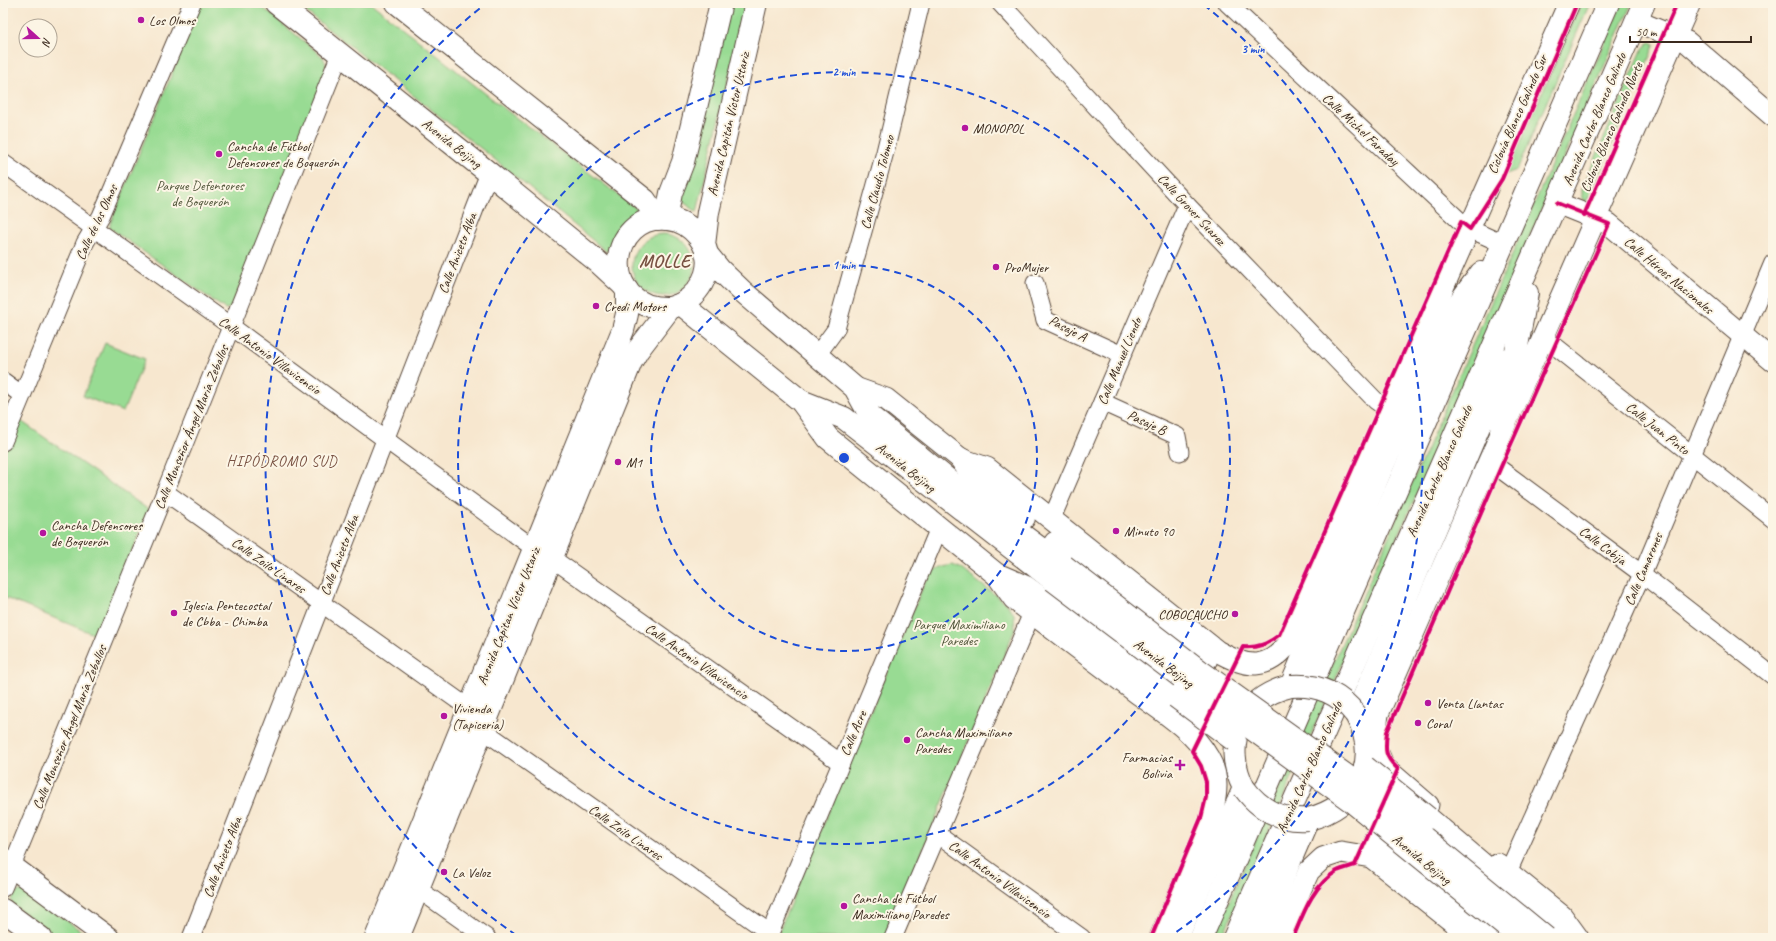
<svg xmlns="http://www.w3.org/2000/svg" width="1776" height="941" viewBox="0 0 1776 941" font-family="Caveat,sans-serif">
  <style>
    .green { fill: #98db93; stroke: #6a8258 }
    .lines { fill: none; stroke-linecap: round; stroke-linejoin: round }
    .minor-casing { stroke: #574639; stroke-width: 19 }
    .tertiary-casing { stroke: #574639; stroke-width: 23 }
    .primary-casing { stroke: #574639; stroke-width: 24 }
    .trunk-casing { stroke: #574639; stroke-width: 24 }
    .minor { stroke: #fff; stroke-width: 17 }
    .tertiary { stroke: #fff; stroke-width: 21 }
    .primary { stroke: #fff; stroke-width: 22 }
    .trunk { stroke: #fff; stroke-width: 22 }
    .primary-bridge-casing { stroke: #574639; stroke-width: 24; stroke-linecap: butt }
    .trunk-bridge-casing { stroke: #574639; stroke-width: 24; stroke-linecap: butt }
    .primary-bridge { stroke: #fff; stroke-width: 22 }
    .trunk-bridge { stroke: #fff; stroke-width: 22 }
    .cycleway-casing { stroke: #fcf5e5; stroke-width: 6 }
    .cycleway { stroke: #d6006c; stroke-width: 4 }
    .ring { fill: none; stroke: #1d4ed8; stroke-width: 2; stroke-dasharray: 7 5 }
    .poi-dot { fill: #b5179e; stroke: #fcf5e5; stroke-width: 1.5 }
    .labels { text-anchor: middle; stroke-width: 4; stroke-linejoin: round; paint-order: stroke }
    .poi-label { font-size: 14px; fill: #3b2a1e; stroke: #fcf5e5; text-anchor: start }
    .street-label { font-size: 14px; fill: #3b2a1e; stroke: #fcf5e5 }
    .park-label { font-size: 14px; fill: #52563b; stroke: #fcf5e5 }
    .neighbourhood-label { font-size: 15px; letter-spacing: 1px; fill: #785142; stroke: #fcf5e5 }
    .district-label { font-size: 18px; font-weight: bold; letter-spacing: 1px; fill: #785142; stroke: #fcf5e5 }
    .centre { fill: #1d4ed8; stroke: #fcf5e5; stroke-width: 2 }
    .ring-label { font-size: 12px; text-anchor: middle; font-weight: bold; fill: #1d4ed8; stroke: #fcf5e5; stroke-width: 4; stroke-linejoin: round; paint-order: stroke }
  </style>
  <rect width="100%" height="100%" fill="#fcf5e5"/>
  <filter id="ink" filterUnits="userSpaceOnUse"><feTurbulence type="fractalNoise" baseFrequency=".025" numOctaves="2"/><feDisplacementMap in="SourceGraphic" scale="8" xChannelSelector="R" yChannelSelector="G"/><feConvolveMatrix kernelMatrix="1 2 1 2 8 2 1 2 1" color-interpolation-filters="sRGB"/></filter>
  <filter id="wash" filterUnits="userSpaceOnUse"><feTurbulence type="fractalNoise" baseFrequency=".012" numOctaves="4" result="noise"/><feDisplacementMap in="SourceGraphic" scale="16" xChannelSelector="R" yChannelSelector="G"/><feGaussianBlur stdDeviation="0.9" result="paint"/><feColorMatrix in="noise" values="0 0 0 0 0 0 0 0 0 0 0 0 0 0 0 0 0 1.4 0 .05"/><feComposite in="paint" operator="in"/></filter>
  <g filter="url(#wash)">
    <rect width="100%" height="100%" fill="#f7e7cf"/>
    <g class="green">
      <path d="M 201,3 L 257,3 L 323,57 L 326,64 L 325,75 L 231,308 L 225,309 L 110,228 L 110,224 Z"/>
      <path d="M 295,3 L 371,3 L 510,113 L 641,212 L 616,233 L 607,252 L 488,154 Z"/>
      <path d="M 731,3 L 746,3 L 697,212 L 679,199 L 691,176 Z"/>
      <path d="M 1582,3 L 1590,3 L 1517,170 L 1506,174 Z"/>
      <path d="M 1622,3 L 1632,3 L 1222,938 L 1213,938 Z"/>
      <path d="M 1651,42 L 1655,44 L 1586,203 L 1582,196 L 1582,189 L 1642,50 L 1647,44 Z"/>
      <circle cx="663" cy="265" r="31"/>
      <path d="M 105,343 L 145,359 L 123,412 L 83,396 Z"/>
      <path d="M 18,419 L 149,510 L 98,636 L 3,597 L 3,457 Z"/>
      <path d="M 953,565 L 961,569 L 1007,604 L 1014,614 L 1015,629 L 886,938 L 776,938 L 925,582 C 932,570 940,567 953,565 Z"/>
      <path d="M 24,890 L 91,938 L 59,938 L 14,906 L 11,901 C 14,893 16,891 24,890 Z"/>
    </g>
  </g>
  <g filter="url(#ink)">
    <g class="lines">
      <g class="minor-casing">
        <g id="minor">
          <path d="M 1000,3 L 1187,205 L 1376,401 L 1389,410"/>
          <path d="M 1227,3 L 1461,222 L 1470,229 L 1503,244"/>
          <path d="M 3,163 L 232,327 L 535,549"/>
          <path d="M 1035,283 L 1045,320 L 1122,355"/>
          <path d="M 1540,342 L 1555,346 L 1773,519"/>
          <path d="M 817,355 L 836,329 L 885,152 L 921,3"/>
          <path d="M 3,381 L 22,395"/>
          <path d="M 1102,402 L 1177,436 L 1180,452"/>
          <path d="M 3,442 L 85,243 L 101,216 L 192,3"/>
          <path d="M 1488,464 L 1500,469 L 1642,574 L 1773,676"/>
          <path d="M 165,492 L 470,709"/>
          <path d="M 1052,518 L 1187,205"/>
          <path d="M 553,559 L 841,763"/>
          <path d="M 483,730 L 770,933"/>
          <path d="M 939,835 L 1082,938"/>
          <path d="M 1508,872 L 1642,574 L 1773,263"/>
          <path d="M 407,884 L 418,889 L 487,938"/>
          <path d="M 3,888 L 165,492 L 340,54"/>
          <path d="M 191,938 L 489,173"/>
          <path d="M 768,938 L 939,528"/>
          <path d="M 893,938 L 1032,613"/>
        </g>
      </g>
      <g class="tertiary-casing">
        <g id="tertiary">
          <path d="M 1636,21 L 1687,42 L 1773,116"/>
          <path d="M 1557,203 L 1609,224 L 1773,361"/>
          <path d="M 855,388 L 886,399 L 961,459 L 987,468 L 1217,651 C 1248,669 1269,671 1291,640 L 1389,410 L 1569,3"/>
          <path d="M 996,574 L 1014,599 C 1054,631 1096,661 1137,693 C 1162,711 1193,730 1208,757 C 1220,777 1216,795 1212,816 L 1160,938"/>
          <path d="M 1428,805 L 1384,767 L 1378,753 L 1375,736 L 1378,714 L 1690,3"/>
          <path d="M 1371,857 C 1374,839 1380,826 1392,812"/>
          <path d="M 1371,857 L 1394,845 L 1412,827"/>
          <path d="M 1498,864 L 1562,916 L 1578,938"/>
          <path d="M 1278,938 L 1309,871 L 1323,858 L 1341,852 L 1371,857 L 1473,938"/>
        </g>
      </g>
      <g class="primary-casing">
        <g id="primary">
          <path d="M 276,3 L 489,173 L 598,262 L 624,286"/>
          <path d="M 397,3 L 645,200 L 658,219"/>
          <path d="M 666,219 L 671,193 L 683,162 L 721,3"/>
          <path d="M 704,245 L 708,212 L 756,3"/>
          <path d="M 706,253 L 720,270 L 742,291 L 855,388 L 871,417 L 951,482 L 1064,566"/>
          <path d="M 670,308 C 596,311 608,211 668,219 C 680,220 691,227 699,237 C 717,261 705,290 681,304"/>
          <path d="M 801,401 L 844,418 L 1053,580"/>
          <path d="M 961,459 L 974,478 L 1024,518"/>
          <path d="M 1055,543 L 1206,660"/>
          <path d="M 1428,818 L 1554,925 L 1574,938"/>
          <path d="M 1398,856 L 1489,938"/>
          <path d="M 376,938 L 623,330 L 627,314 L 627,290"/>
        </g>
      </g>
      <g class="trunk-casing">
        <g id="trunk">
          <path d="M 1404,377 L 1481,273"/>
          <path d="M 1501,431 L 1527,293"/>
          <path d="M 3,860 L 108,938"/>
          <path d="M 3,910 L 41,938"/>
          <path d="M 398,938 L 631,362 L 638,350 L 670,308 L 681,304 L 801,401 L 828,438 L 996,574 L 1026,587 L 1176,697"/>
          <path d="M 1177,938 L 1244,788 C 1221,744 1241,697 1291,686 L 1380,472 L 1422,381 L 1455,326"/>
          <path d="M 1201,938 L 1608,3"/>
          <path d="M 1234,938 L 1644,3"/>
          <path d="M 1257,938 L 1308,819 C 1358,807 1382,761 1356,715 L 1484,415 L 1502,359"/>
        </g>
      </g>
      <use href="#minor" class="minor"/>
      <use href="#tertiary" class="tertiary"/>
      <use href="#primary" class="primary"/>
      <use href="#trunk" class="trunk"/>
      <g class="primary-bridge-casing">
        <g id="primary-bridge">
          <path d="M 1064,566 L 1200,671 L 1361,786 L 1546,938"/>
          <path d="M 1053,580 L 1189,683 L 1350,800 L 1520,938"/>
          <path d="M 1365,767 L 1428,818"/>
        </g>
      </g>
      <g class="trunk-bridge-casing">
        <g id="trunk-bridge">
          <path d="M 1291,686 C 1318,684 1339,693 1356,715"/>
          <path d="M 1176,697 L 1235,741"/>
          <path d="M 1244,788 C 1260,810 1281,821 1308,819"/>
        </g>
      </g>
      <use href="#primary-bridge" class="primary-bridge"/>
      <use href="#trunk-bridge" class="trunk-bridge"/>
      <g class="cycleway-casing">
        <g id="cycleway">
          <path d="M 1584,215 L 1677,3"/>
          <path d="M 1151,938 L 1201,818 L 1206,797 L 1206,782 L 1201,766 L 1192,751 L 1243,647 C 1258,648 1267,644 1279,635 L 1461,222 L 1470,229 L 1502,179 L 1577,3"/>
          <path d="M 1293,938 C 1303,914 1313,885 1337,871 C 1342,869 1349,867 1355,865 L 1398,769 C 1384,756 1385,750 1387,732 L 1500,469 L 1609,224 L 1557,203"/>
        </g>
      </g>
      <use href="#cycleway" class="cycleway"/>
    </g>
  </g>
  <g class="ring">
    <circle cx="844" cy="458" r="193"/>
    <circle cx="844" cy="458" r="386"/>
    <path d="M516 935A579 579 0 0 1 484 5M1204 5A579 579 0 0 1 1172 935"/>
  </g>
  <g class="poi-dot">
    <circle cx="141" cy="20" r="4"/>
    <circle cx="965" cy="128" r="4"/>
    <circle cx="219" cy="154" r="4"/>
    <circle cx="996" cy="267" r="4"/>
    <circle cx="596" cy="306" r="4"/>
    <circle cx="618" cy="462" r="4"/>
    <circle cx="1116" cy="531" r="4"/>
    <circle cx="43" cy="533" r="4"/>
    <circle cx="174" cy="613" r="4"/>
    <circle cx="1235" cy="614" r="4"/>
    <circle cx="1428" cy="703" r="4"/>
    <circle cx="444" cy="716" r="4"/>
    <circle cx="1418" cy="723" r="4"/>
    <circle cx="907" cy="740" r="4"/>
    <path d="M1178 759h4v4h4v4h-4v4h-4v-4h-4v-4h4z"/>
    <circle cx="444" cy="872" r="4"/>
    <circle cx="844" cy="906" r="4"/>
  </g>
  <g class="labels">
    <g class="poi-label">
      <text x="149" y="25">Los Olmos</text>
      <text x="973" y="133">MONOPOL</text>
      <text x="227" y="151">Cancha de Fútbol<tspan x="227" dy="16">Defensores de Boquerón</tspan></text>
      <text x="1004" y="272">ProMujer</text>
      <text x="604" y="311">Credi Motors</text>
      <text x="626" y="467">M1</text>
      <text x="51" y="530">Cancha Defensores<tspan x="51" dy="16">de Boquerón</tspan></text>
      <text x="1124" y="536">Minuto 90</text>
      <text x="182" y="610">Iglesia Pentecostal<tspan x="182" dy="16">de Cbba - Chimba</tspan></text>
      <text x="1227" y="619" text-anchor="end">COBOCAUCHO</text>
      <text x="1436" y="708">Venta Llantas</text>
      <text x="452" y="713">Vivienda<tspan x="452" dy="16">(Tapiceria)</tspan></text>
      <text x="1426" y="728">Coral</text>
      <text x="915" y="737">Cancha Maximiliano<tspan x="915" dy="16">Paredes</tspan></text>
      <text x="1172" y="762" text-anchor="end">Farmacias<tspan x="1172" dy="16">Bolivia</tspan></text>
      <text x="452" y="877">La Veloz</text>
      <text x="852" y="903">Cancha de Fútbol<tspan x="852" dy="16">Maximiliano Paredes</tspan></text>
    </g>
    <g class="street-label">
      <text transform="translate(1517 114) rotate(-66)" y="5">Ciclovía Blanco Galindo Sur</text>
      <text transform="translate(1594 119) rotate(-67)" y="5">Avenida Carlos Blanco Galindo</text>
      <text transform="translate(728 124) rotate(-77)" y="5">Avenida Capitán Víctor Ustariz</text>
      <text transform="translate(1611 127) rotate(-67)" y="5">Ciclovía Blanco Galindo Norte</text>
      <text transform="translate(1361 129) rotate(43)" y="5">Calle Michel Faraday</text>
      <text transform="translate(452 143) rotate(38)" y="5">Avenida Beijing</text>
      <text transform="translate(877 182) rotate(-75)" y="5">Calle Claudio Tolomeo</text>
      <text transform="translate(1192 209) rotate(47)" y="5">Calle Grover Suarez</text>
      <text transform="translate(96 222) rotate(-65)" y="5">Calle de los Olmos</text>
      <text transform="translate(457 253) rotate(-69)" y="5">Calle Aniceto Alba</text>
      <text transform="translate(1669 275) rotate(40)" y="5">Calle Héroes Nacionales</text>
      <text transform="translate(1068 328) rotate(28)" y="5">Pasaje A</text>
      <text transform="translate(270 355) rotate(36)" y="5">Calle Antonio Villavicencio</text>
      <text transform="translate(1119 361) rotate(-67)" y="5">Calle Manuel Liendo</text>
      <text transform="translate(1147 422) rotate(25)" y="5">Pasaje B</text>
      <text transform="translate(191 427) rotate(-68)" y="5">Calle Monseñor Ángel María Zeballos</text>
      <text transform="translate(1658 428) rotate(38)" y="5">Calle Juan Pinto</text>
      <text transform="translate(906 467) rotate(38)" y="5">Avenida Beijing</text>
      <text transform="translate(1439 471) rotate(-66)" y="5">Avenida Carlos Blanco Galindo</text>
      <text transform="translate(1603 545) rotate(37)" y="5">Calle Cobija</text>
      <text transform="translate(339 555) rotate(-69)" y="5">Calle Aniceto Alba</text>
      <text transform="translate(269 565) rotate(35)" y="5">Calle Zoilo Linares</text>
      <text transform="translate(1643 569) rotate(-67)" y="5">Calle Camarones</text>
      <text transform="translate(508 616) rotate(-68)" y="5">Avenida Capitan Víctor Ustariz</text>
      <text transform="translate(697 661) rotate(35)" y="5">Calle Antonio Villavicencio</text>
      <text transform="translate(1164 663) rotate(37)" y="5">Avenida Beijing</text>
      <text transform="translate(69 727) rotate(-68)" y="5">Calle Monseñor Ángel María Zeballos</text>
      <text transform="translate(853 733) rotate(-67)" y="5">Calle Acre</text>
      <text transform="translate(1309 767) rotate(-66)" y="5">Avenida Carlos Blanco Galindo</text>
      <text transform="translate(626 832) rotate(35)" y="5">Calle Zoilo Linares</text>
      <text transform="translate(222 857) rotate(-69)" y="5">Calle Aniceto Alba</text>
      <text transform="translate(1422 859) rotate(39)" y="5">Avenida Beijing</text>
      <text transform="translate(1000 879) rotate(36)" y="5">Calle Antonio Villavicencio</text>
    </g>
    <g class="park-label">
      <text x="200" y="190">Parque Defensores<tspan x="200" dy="16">de Boquerón</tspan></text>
      <text x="959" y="629">Parque Maximiliano<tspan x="959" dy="16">Paredes</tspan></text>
    </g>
    <g class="neighbourhood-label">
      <text x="282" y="466">HIPÓDROMO SUD</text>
    </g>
    <g class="district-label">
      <text x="665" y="267">MOLLE</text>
    </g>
  </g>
  <circle cx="844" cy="458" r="6" class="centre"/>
  <g class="ring-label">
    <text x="1253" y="53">3 min</text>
    <text x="844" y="76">2 min</text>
    <text x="844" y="269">1 min</text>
  </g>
  <rect width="1776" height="941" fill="none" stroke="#fcf5e5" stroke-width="16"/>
  <g transform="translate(38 38) rotate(111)"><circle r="19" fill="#fcf5e5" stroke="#afa495"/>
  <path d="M0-3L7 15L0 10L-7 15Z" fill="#b5179e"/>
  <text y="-6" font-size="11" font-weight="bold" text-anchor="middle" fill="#3b2a1e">N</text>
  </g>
  <path d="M1630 36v6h121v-6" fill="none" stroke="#3b2a1e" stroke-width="2"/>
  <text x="1636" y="36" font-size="12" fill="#3b2a1e" stroke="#fcf5e5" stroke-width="3" paint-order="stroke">50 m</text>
</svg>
